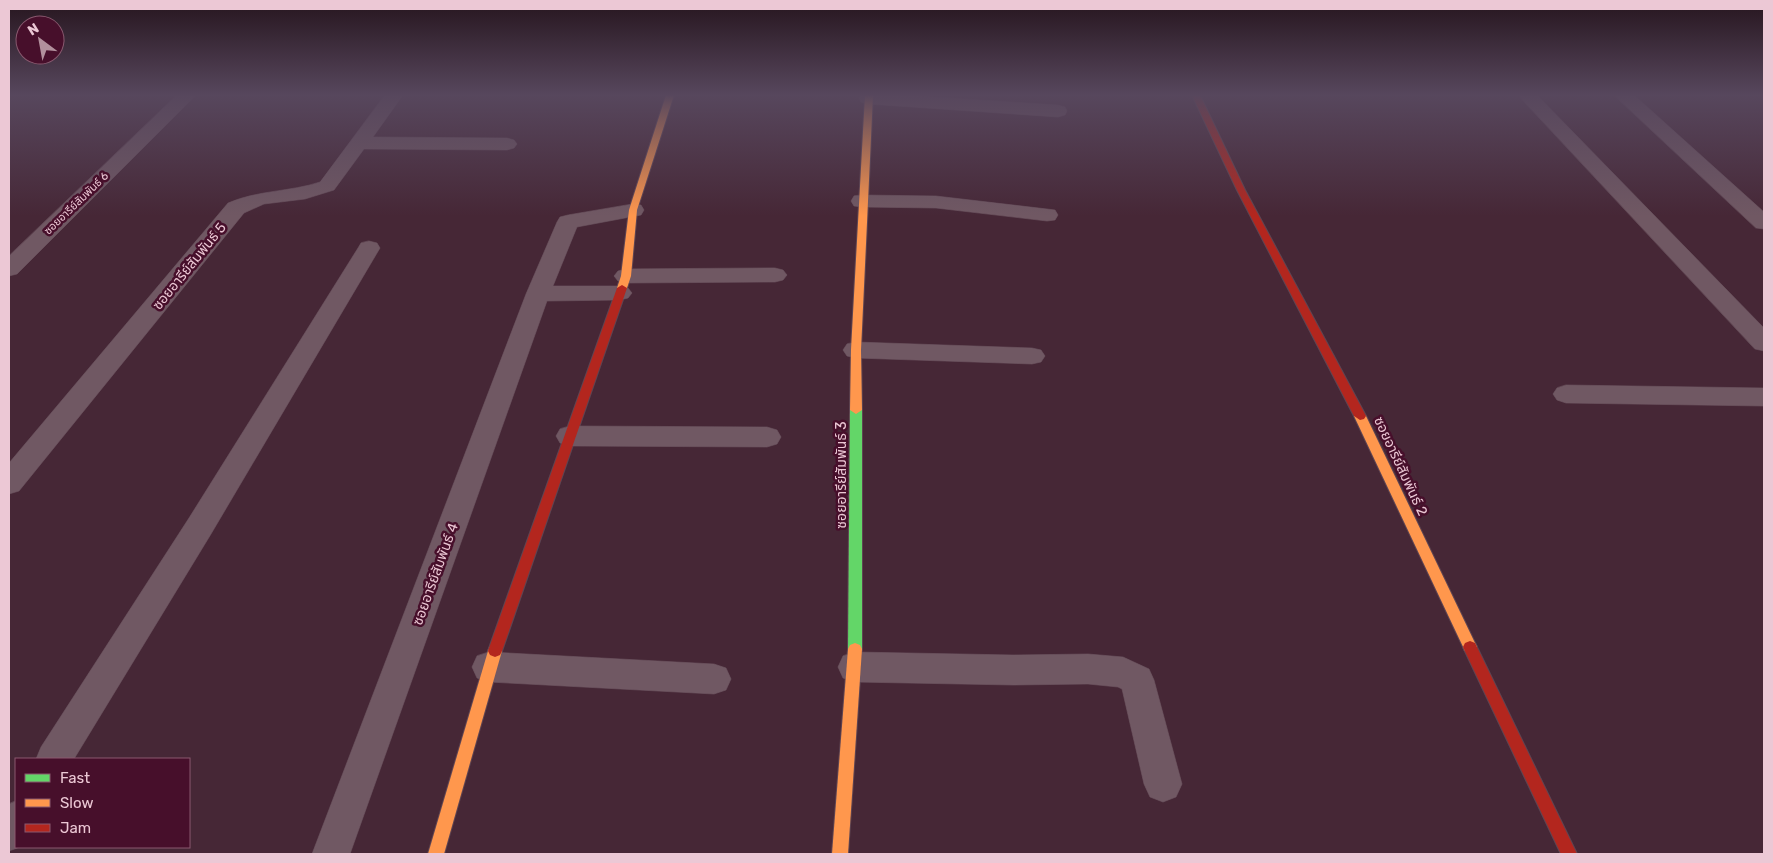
<svg xmlns="http://www.w3.org/2000/svg" width="1773" height="863" viewBox="0 0 1773 863" font-family="Rubik,'Noto Sans Thai',sans-serif">
  <style>
    .lines { fill: none; stroke-linecap: round; stroke-linejoin: round }
    .street-casing { stroke: #5f4552; stroke-width: 1 }
    .fast-casing { stroke: #5f4552; stroke-width: 2 }
    .slow-casing { stroke: #5f4552; stroke-width: 2 }
    .jam-casing { stroke: #5f4552; stroke-width: 2 }
    .street { fill: #705863; fill-rule: evenodd }
    .fast { fill: #63d668; fill-rule: evenodd }
    .slow { fill: #ff974d; fill-rule: evenodd }
    .jam { fill: #b3261e; fill-rule: evenodd }
    .labels { text-anchor: middle; stroke-width: 5; stroke-linejoin: round; paint-order: stroke }
    .far-street-label { font-size: 11px; fill: #ecc8d5; stroke: #470f2b }
    .street-label { font-size: 14px; fill: #ecc8d5; stroke: #470f2b }
  </style>
  <rect width="100%" height="100%" fill="#462736"/>
  <g class="lines">
    <g class="street-casing">
      <g id="street">
        <path d="M 177,95 L 196,95 L 17,274 L 9,276 L 9,256 Z"/>
        <path d="M 385,95 L 403,95 L 373,137 L 507,138 L 514,140 L 517,144 L 514,148 L 507,150 L 364,149 L 334,190 L 305,199 L 264,204 L 244,213 L 19,491 L 9,494 L 9,463 L 228,203 C 258,190 290,192 320,182 Z"/>
        <path d="M 861,95 L 904,95 L 1058,105 L 1065,107 L 1067,111 L 1065,115 L 1058,117 L 868,104 L 861,102 L 859,98 Z"/>
        <path d="M 1518,95 L 1537,95 L 1764,328 L 1764,351 L 1755,349 Z"/>
        <path d="M 1614,95 L 1634,95 L 1764,212 L 1764,229 L 1756,228 Z"/>
        <path d="M 862,195 L 936,196 L 1047,209 L 1055,210 L 1058,215 L 1055,220 L 1047,221 L 936,208 L 862,207 L 854,206 L 851,201 L 854,196 Z"/>
        <path d="M 633,204 L 641,205 L 644,210 L 641,215 L 577,227 L 553,286 L 620,286 L 628,288 L 632,293 L 628,298 L 620,300 L 547,301 L 350,854 L 312,854 L 526,294 L 557,222 L 560,217 L 568,215 Z"/>
        <path d="M 369,241 L 377,243 L 380,248 L 211,534 L 74,759 L 36,759 L 41,747 L 189,518 L 358,248 L 361,243 Z"/>
        <path d="M 775,268 L 783,270 L 787,275 L 783,280 L 775,282 L 626,283 L 618,281 L 614,276 L 618,271 L 626,269 Z"/>
        <path d="M 856,342 L 1032,348 L 1041,350 L 1045,356 L 1041,362 L 1032,364 L 856,358 L 847,356 L 843,350 L 847,344 Z"/>
        <path d="M 1566,385 L 1764,388 L 1764,406 L 1566,403 L 1557,400 L 1553,394 L 1557,388 Z"/>
        <path d="M 570,426 L 767,427 L 777,430 L 781,437 L 777,444 L 767,447 L 570,446 L 560,443 L 556,436 L 560,429 Z"/>
        <path d="M 489,652 L 714,664 L 726,668 L 731,679 L 726,690 L 714,694 L 489,682 L 477,678 L 472,667 L 477,656 Z"/>
        <path d="M 855,652 L 1013,655 L 1088,654 L 1123,657 L 1149,669 L 1154,680 L 1182,784 L 1176,797 L 1163,802 L 1150,797 L 1144,784 L 1122,689 L 1118,687 L 1088,684 L 1013,685 L 855,682 L 843,678 L 838,667 L 843,656 Z"/>
        <path d="M 16,801 L 16,847 L 20,847 L 9,851 L 9,804 Z"/>
      </g>
    </g>
    <g class="fast-casing">
      <path id="fast" d="M 856,406 L 862,410 L 862,649 L 860,653 L 855,655 L 850,653 L 848,649 L 850,410 Z"/>
    </g>
    <g class="slow-casing">
      <g id="slow">
        <path d="M 666,95 L 674,95 L 637,210 L 631,276 L 627,288 L 622,291 L 617,288 L 621,276 L 629,210 Z"/>
        <path d="M 865,95 L 873,95 L 861,350 L 862,410 L 856,414 L 850,410 L 851,350 Z"/>
        <path d="M 1360,412 L 1366,416 L 1475,643 L 1477,647 L 1475,651 L 1470,653 L 1465,651 L 1354,416 Z"/>
        <path d="M 855,643 L 860,645 L 862,649 L 848,854 L 832,854 L 848,649 L 850,645 Z"/>
        <path d="M 495,645 L 500,647 L 502,651 L 444,854 L 428,854 L 488,651 L 490,647 Z"/>
      </g>
    </g>
    <g class="jam-casing">
      <g id="jam">
        <path d="M 1192,95 L 1200,95 L 1245,190 L 1366,416 L 1364,419 L 1360,420 L 1354,416 L 1237,190 Z"/>
        <path d="M 622,285 L 627,288 L 502,651 L 500,655 L 495,657 L 490,655 L 488,651 L 617,288 Z"/>
        <path d="M 1470,641 L 1475,643 L 1577,854 L 1561,854 L 1463,647 L 1465,643 Z"/>
      </g>
    </g>
    <use href="#street" class="street"/>
    <use href="#fast" class="fast"/>
    <use href="#slow" class="slow"/>
    <use href="#jam" class="jam"/>
  </g>
  <linearGradient id="sky" x2="0" y2="1"><stop stop-color="#26151e"/><stop offset="0.44" stop-color="#57475d"/><stop offset="1" stop-color="#57475d" stop-opacity="0"/></linearGradient>
  <rect width="1773" height="216" fill="url(#sky)"/>
  <g class="labels">
    <g class="far-street-label">
      <text transform="translate(76 203) rotate(-44)" y="4">ซอยอารีย์สัมพันธ์ 6</text>
    </g>
    <g class="street-label">
      <text transform="translate(189 266) rotate(-51)" y="5">ซอยอารีย์สัมพันธ์ 5</text>
      <text transform="translate(1401 466) rotate(65)" y="5">ซอยอารีย์สัมพันธ์ 2</text>
      <text transform="translate(841 475) rotate(-90)" y="5">ซอยอารีย์สัมพันธ์ 3</text>
      <text transform="translate(435 574) rotate(-70)" y="5">ซอยอารีย์สัมพันธ์ 4</text>
    </g>
  </g>
  <rect width="1773" height="863" fill="none" stroke="#ecc8d5" stroke-width="20"/>
  <rect x="15" y="758" width="175" height="90" fill="#470f2b" stroke="#89596f"/>
  <rect x="25" y="774" width="25" height="8" fill="#63d668" stroke="#89596f"/>
  <text x="60" y="783" font-size="15" fill="#ecc8d5">Fast</text>
  <rect x="25" y="799" width="25" height="8" fill="#ff974d" stroke="#89596f"/>
  <text x="60" y="808" font-size="15" fill="#ecc8d5">Slow</text>
  <rect x="25" y="824" width="25" height="8" fill="#b3261e" stroke="#89596f"/>
  <text x="60" y="833" font-size="15" fill="#ecc8d5">Jam</text>
  <g transform="translate(40 40) rotate(328)"><circle r="24" fill="#470f2b" stroke="#89596f"/>
  <path d="M0-4L9 19L0 12L-9 19Z" fill="#b2909d"/>
  <text y="-8" font-size="14" font-weight="bold" text-anchor="middle" fill="#ecc8d5">N</text>
  </g>
</svg>
